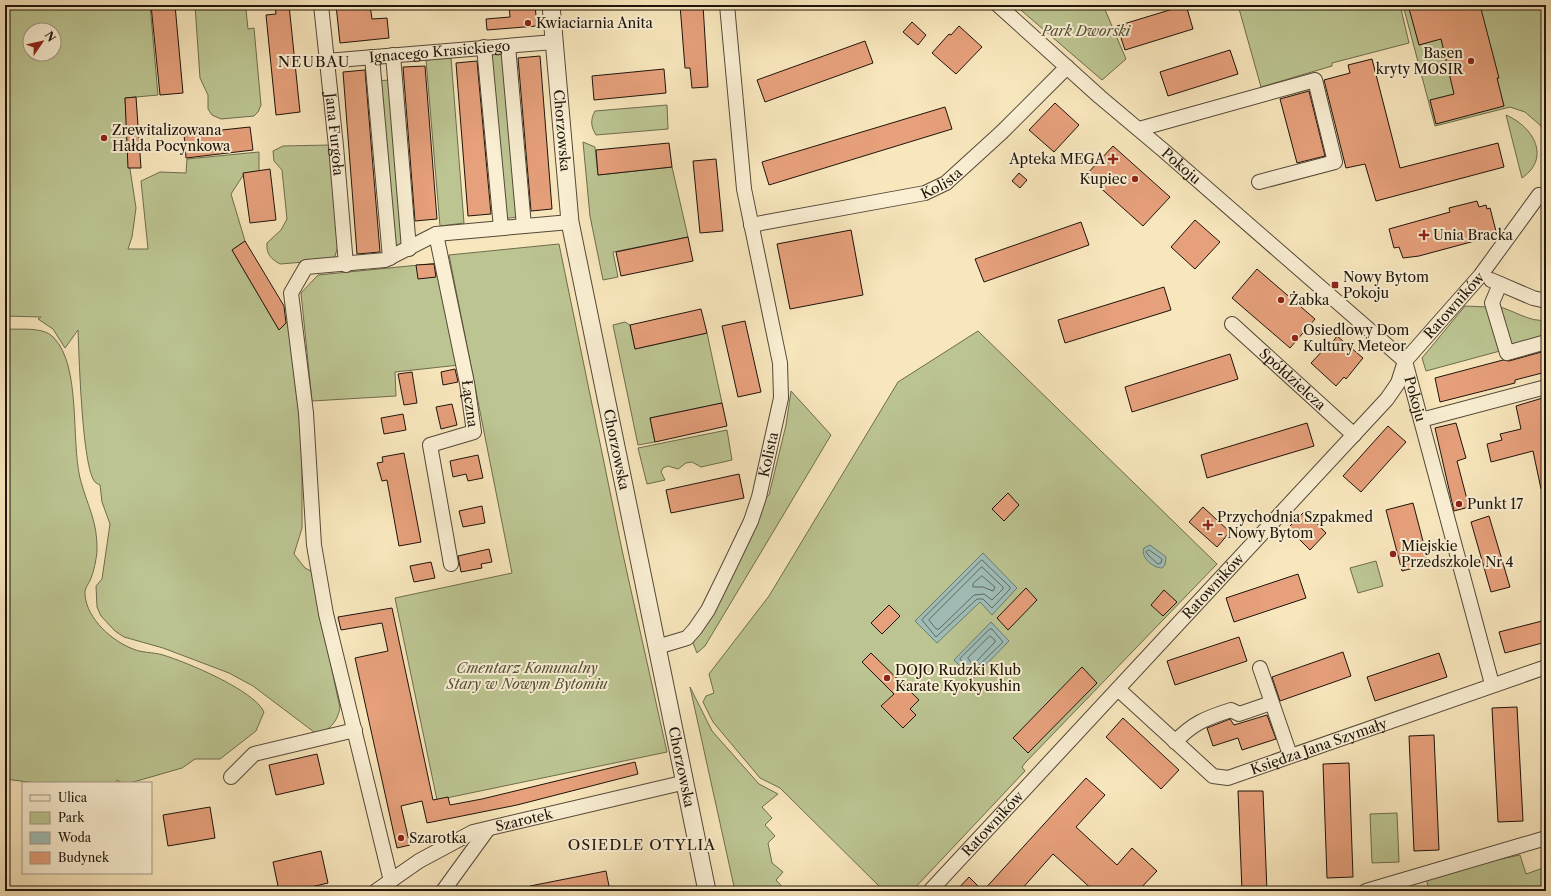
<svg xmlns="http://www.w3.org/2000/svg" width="1551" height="896" viewBox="0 0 1551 896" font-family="'Libre Caslon Text',serif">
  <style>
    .green { fill: #bcc592; stroke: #6d6c4e; fill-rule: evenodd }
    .water { fill: #a0beb8; stroke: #6c7a73 }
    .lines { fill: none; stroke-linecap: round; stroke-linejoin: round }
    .shore { stroke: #5f6962; stroke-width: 1 }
    .building { fill: #e6a07b; stroke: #1e140b }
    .minor-casing { stroke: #544837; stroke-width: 16 }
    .tertiary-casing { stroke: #544837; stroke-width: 19 }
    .minor { stroke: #faefd3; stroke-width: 14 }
    .tertiary { stroke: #faefd3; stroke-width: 17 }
    .poi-dot { fill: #8f2418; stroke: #faefd3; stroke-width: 1.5 }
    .labels { text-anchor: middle; stroke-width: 4; stroke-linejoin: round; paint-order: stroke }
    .poi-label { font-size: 14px; fill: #1e140b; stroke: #faefd3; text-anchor: start }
    .park-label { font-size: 14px; font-style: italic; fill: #55523a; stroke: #faefd3 }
    .street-label { font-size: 14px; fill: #1e140b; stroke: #faefd3 }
    .neighbourhood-label { font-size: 15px; letter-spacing: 1px; fill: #1e140b; stroke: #faefd3 }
  </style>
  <rect width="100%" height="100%" fill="#f8e6bc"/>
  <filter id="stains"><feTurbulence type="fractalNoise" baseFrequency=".005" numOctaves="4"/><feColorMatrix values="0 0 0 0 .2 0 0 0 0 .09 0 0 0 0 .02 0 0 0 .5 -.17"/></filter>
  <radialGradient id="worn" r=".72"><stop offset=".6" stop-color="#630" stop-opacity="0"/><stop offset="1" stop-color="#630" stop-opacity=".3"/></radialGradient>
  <g class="green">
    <path d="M 5,5 L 150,5 L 158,95 L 125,98 L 130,169 L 136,208 L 132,237 L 128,249 L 148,249 L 141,181 L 160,172 L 186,173 L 187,159 L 259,152 L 259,171 L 244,174 L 231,194 L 245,241 L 232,250 L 279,330 L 291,318 L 302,414 L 302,528 L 294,554 L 305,568 L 311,571 L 340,708 C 337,722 329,733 314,732 L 253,686 L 229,673 L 163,648 L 124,637 L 115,631 L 101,616 L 97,607 L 96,586 L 102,579 L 110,524 L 102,502 L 100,485 C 98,484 96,483 95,482 C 82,468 79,354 78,330 L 65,348 L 53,329 L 38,319 L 41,317 L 5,316 ZM 30,30 L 54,30 L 54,54 L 30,54 Z"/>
    <path d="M 195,5 L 250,5 L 246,10 L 248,29 L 254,28 L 261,105 L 258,112 L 254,116 L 221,119 L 212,115 L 208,109 L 208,95 L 200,78 Z"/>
    <path d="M 1015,5 L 1103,5 L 1126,59 L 1102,80 Z"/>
    <path d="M 1238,5 L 1400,5 L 1409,43 L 1332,63 L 1332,66 L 1261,87 Z"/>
    <path d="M 1403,5 L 1546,5 L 1546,134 L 1540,125 L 1525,112 L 1510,107 L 1435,126 Z"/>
    <path d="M 503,54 L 517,217 L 503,219 L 489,55 Z"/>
    <path d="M 451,58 L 464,223 L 440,226 L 426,60 Z"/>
    <path d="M 390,80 L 409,249 L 390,258 L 374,81 Z"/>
    <path d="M 667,105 L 668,129 L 596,135 C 591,127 590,120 595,111 Z"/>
    <path d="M 1506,115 C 1534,127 1551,158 1522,178 Z"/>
    <path d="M 583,142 L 595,147 L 598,175 L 672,167 L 688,237 L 613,252 L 618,277 L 603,280 L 590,216 Z"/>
    <path d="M 330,145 L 338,246 L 335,256 L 330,260 L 280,264 C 271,259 266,254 267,243 L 281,230 L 287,219 L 282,170 L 274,161 L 273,151 L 283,146 Z"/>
    <path d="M 559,244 L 622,550 L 667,752 L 437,800 L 395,598 L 512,573 L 449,255 Z"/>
    <path d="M 439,263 L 459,365 L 395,372 L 396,396 L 312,401 L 301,293 L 318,275 Z"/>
    <path d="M 1465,306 L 1488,307 L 1500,351 L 1426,371 L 1422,358 Z"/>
    <path d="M 1496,306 C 1512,309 1530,323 1546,320 L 1546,340 L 1508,350 Z"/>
    <path d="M 625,322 L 630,325 L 635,349 L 707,333 L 722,403 L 650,418 L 655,442 L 638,445 L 613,325 Z"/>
    <path d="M 5,329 C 19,330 44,326 54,338 C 81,366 71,440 80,478 C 87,506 98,521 97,552 C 96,560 94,571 91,578 C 89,584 84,588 85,595 C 87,619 112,641 133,649 C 142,653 153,652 163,655 C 186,662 254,690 264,712 L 256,731 L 220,759 L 195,759 L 182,768 L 130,783 L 122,783 L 117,780 L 116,783 L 36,783 L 5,779 Z"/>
    <path d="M 978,331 L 1217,564 L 1025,763 L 1022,767 L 1025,771 L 912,891 L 884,891 L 780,788 L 760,778 L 713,722 L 703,702 L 706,696 L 714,693 L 709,674 L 769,596 L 898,382 Z"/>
    <path d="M 791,391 L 831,435 L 705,646 L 697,653 L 693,643 L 707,620 L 764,499 L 769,495 L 786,425 Z"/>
    <path d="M 727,430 L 732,460 L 701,467 L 692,462 L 686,463 L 678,469 L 668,466 L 663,468 L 661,472 L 665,480 L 647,484 L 638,448 Z"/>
    <path d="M 1376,561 L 1383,586 L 1358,593 L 1350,568 Z"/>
    <path d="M 690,687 L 712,731 L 759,784 L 778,794 L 762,807 L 772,818 L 765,825 L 775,836 L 768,843 L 772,863 L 783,872 L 776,880 L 786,891 L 735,891 Z"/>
    <path d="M 1397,813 L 1399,862 L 1372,863 L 1370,814 Z"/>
    <path d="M 1520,855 L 1526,874 L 1546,867 L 1546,891 L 1423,891 L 1429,889 L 1426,879 L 1458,868 Z"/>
  </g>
  <g class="water">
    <path d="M 1150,545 L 1166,557 L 1165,565 L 1162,568 C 1153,568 1140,557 1144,548 Z"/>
    <path d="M 983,553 L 1017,588 L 992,615 L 980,602 L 937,643 L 915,621 Z"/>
    <path d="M 991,622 L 1009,641 L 973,678 L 954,660 Z"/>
  </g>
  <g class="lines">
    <g class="shore">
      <path d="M 1149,550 L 1162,559 L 1161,563 L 1158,564 L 1148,555 L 1146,552 Z"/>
      <path d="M 982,560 L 1010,587 L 1010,589 L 992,608 L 983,599 L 977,599 L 936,637 L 922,620 Z"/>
      <path d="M 982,567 L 1003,587 L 1003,589 L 992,600 L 984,594 L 974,595 L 939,629 L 936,629 L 929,620 Z"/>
      <path d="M 982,576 L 995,587 L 993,591 L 983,587 L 973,587 L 973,584 Z"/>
      <path d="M 990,629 L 992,629 L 1003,642 L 972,672 L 960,659 Z"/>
      <path d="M 990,636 L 995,640 L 995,642 L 974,664 L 972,664 L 968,658 Z"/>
    </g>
  </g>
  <g class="building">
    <path d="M 151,5 L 175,5 L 183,93 L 160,95 Z"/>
    <path d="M 275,5 L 289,5 L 300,112 L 276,115 L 266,15 L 276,14 Z"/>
    <path d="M 336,5 L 370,5 L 372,19 L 387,18 L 389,38 L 340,43 Z"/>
    <path d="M 509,5 L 535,5 L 537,26 L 487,30 L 486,19 L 510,17 Z"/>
    <path d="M 680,5 L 703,5 L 708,87 L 692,88 L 690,68 L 685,68 Z"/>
    <path d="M 1186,5 L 1193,29 L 1125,50 L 1117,26 Z"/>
    <path d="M 1408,5 L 1480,5 L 1499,78 L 1497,78 L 1504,106 L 1436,124 L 1430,100 L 1454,94 L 1441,39 L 1419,45 Z"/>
    <path d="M 912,22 L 926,35 L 918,45 L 903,32 Z"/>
    <path d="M 959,26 L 982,47 L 956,74 L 932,53 L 949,34 L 951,35 Z"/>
    <path d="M 865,41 L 873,63 L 765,102 L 757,80 Z"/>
    <path d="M 1230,50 L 1238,74 L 1168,96 L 1160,72 Z"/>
    <path d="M 540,56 L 552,209 L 531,211 L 518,58 Z"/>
    <path d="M 1372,59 L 1400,168 L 1498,143 L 1504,167 L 1376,201 L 1365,164 L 1346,168 L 1324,80 L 1350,73 L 1348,65 Z"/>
    <path d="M 477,61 L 491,214 L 468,216 L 456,63 Z"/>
    <path d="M 425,66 L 437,219 L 415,221 L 403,67 Z"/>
    <path d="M 664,69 L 666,93 L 594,100 L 592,76 Z"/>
    <path d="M 365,70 L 380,252 L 357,254 L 343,72 Z"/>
    <path d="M 1309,91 L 1325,156 L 1297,163 L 1280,99 Z"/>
    <path d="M 136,97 L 141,168 L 128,168 L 125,98 Z"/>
    <path d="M 1055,103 L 1079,125 L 1054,152 L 1029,130 Z"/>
    <path d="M 945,107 L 952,129 L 769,185 L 762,162 Z"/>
    <path d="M 250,127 L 253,150 L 186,158 L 184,134 Z"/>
    <path d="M 669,143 L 672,167 L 598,175 L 596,150 Z"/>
    <path d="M 1113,146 L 1170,197 L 1143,226 L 1086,175 Z"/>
    <path d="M 716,159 L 723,231 L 700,233 L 693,161 Z"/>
    <path d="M 270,169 L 276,220 L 250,223 L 243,173 Z"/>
    <path d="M 1019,173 L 1027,180 L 1020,188 L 1012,181 Z"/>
    <path d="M 1477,201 L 1479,207 L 1486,205 L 1487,209 L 1490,208 L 1497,235 L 1419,256 L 1403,258 L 1399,247 L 1394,248 L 1389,229 L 1450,212 L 1449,208 Z"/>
    <path d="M 1195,220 L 1220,242 L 1195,269 L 1171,247 Z"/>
    <path d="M 1081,222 L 1089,245 L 984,282 L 975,259 Z"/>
    <path d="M 851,230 L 863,295 L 790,309 L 777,244 Z"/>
    <path d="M 688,237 L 693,261 L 621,276 L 616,252 Z"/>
    <path d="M 245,241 L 284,306 L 286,323 L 279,330 L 232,250 Z"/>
    <path d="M 434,264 L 436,277 L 418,279 L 416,265 Z"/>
    <path d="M 1257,269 L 1315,319 L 1290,348 L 1232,298 Z"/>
    <path d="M 1164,287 L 1171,310 L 1065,343 L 1058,320 Z"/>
    <path d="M 701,309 L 707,333 L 635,349 L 630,325 Z"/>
    <path d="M 745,321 L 761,392 L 738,397 L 722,326 Z"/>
    <path d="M 1337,336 L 1363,358 L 1346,379 L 1344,377 L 1336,386 L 1311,363 L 1329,344 L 1330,346 Z"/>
    <path d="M 1545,351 L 1546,372 L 1515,380 L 1515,383 L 1440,402 L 1435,378 L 1503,360 L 1509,361 Z"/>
    <path d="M 1230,354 L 1238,379 L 1132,412 L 1125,387 Z"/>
    <path d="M 455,369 L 458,382 L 443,385 L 441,372 Z"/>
    <path d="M 412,372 L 417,403 L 404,405 L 398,374 Z"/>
    <path d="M 1546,397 L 1546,489 L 1541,489 L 1533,451 L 1491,462 L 1487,444 L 1502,440 L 1500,434 L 1521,429 L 1516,406 Z"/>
    <path d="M 722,403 L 727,426 L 655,442 L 650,418 Z"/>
    <path d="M 452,404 L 457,425 L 441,429 L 436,407 Z"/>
    <path d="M 403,414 L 406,430 L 384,434 L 381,418 Z"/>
    <path d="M 1307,423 L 1314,446 L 1207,478 L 1201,455 Z"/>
    <path d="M 1456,423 L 1466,458 L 1457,461 L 1469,507 L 1454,511 L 1435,428 Z"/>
    <path d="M 1388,426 L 1406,442 L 1361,492 L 1343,476 Z"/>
    <path d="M 404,453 L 421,542 L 399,546 L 387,480 L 382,481 L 377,463 L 383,462 L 382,457 Z"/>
    <path d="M 478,455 L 483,478 L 468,481 L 466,474 L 453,477 L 450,461 Z"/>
    <path d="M 739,474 L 744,498 L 671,513 L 666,490 Z"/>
    <path d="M 1008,493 L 1019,505 L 1004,521 L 992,509 Z"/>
    <path d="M 1413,503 L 1429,564 L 1402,571 L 1386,510 Z"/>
    <path d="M 482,506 L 485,523 L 463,527 L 459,511 Z"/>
    <path d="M 1203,507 L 1230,532 L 1217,547 L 1189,522 Z"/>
    <path d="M 1305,511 L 1326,533 L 1310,550 L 1288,528 Z"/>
    <path d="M 1489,516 L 1510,587 L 1491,592 L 1471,522 Z"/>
    <path d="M 489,549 L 492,562 L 481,564 L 482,568 L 461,572 L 458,556 Z"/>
    <path d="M 431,562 L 435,578 L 414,582 L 410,566 Z"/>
    <path d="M 1298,574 L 1306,598 L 1234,622 L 1226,598 Z"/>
    <path d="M 1026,588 L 1037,600 L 1008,630 L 997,618 Z"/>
    <path d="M 1164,590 L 1177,602 L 1163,616 L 1151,605 Z"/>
    <path d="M 889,605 L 900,616 L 882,634 L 871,623 Z"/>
    <path d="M 392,608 L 433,800 L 448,797 L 450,805 L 482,799 L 635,762 L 638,774 L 517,805 L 427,823 L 422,801 L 401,806 L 410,845 L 397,848 L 355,658 L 388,651 L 382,623 L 341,630 L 338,617 Z"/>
    <path d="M 1546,620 L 1546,642 L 1505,653 L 1499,632 Z"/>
    <path d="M 1239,637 L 1247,661 L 1175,685 L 1167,661 Z"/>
    <path d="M 1343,652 L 1351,676 L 1280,701 L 1272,677 Z"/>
    <path d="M 871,653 L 919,700 L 910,709 L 916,715 L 903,728 L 881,706 L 894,694 L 862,662 Z"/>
    <path d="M 1439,653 L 1447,677 L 1375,701 L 1367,677 Z"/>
    <path d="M 1082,667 L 1097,683 L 1028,753 L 1013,738 Z"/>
    <path d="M 1517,707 L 1523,821 L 1498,822 L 1492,708 Z"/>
    <path d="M 1267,715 L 1276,739 L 1242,750 L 1238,738 L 1213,746 L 1207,728 L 1230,719 L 1234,725 Z"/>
    <path d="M 1123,718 L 1179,770 L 1161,789 L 1106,737 Z"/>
    <path d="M 1434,735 L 1439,850 L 1414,851 L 1409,736 Z"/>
    <path d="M 317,754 L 324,784 L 276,795 L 269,765 Z"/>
    <path d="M 1349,763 L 1353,877 L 1327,878 L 1323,764 Z"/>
    <path d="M 1086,778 L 1105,795 L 1076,827 L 1117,865 L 1132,848 L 1157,871 L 1138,891 L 1094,891 L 1053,854 L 1020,891 L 956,891 L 969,877 L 983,891 Z"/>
    <path d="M 1238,791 L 1263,791 L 1267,891 L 1242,891 Z"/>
    <path d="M 210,807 L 215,838 L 168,846 L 163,815 Z"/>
    <path d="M 321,851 L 328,883 L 294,891 L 279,891 L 273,862 Z"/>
    <path d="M 606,871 L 610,891 L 531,891 L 530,886 Z"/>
  </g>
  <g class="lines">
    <g class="minor-casing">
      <g id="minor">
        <path id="s1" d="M 321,5 L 336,146 L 346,265"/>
        <path id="s2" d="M 998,5 L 1100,97 L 1163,150 L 1405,361 L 1492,684"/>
        <path d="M 508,46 L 524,226"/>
        <path d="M 484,47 L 501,228"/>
        <path d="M 393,55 L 409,249"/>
        <path d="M 372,57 L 390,258"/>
        <path id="s3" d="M 326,61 L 554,42"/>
        <path d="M 1139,129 L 1315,80 L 1335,162 L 1259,182"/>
        <path id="s4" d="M 751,225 L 925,193 L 946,183 L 1002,132 L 1067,67"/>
        <path id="s5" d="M 436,234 L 467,383 L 474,432 L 430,445 L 451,564"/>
        <path d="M 1491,280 L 1533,298 L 1546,301"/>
        <path d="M 1500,284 L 1492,303 L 1507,353 L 1546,342"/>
        <path id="s6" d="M 1232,324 L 1354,435"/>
        <path d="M 1421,420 L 1546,387"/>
        <path id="s7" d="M 657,647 L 687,638 L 695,629 L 708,610 L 729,567 L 751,521 L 759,497 L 781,398 L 780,363 L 744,189 L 727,5"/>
        <path d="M 1260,668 L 1290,755"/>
        <path id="s8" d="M 1118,689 L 1213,776 L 1228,778 L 1546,667"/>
        <path d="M 1175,742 C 1193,723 1206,718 1231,710 L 1239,714 L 1271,703"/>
        <path d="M 231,777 L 254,754 L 355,730"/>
        <path d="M 391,881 L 326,614 L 314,545 L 306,413 L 291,293 L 306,267 L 385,260 L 436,234 L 570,222"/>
        <path id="s9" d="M 376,891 L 419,861 L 473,832 L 686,782"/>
        <path d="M 443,891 L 488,829"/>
        <path id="s10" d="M 930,891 L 1387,399 L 1398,383 L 1405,361 L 1480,276 L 1539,195"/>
        <path d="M 1366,891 L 1546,838"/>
      </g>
    </g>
    <g class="tertiary-casing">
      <g id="tertiary">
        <path id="s11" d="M 551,5 L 570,222 L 707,891"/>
      </g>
    </g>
    <use href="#minor" class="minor"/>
    <use href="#tertiary" class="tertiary"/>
  </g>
  <g class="poi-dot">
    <circle cx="528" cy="23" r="4"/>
    <circle cx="1471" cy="61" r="4"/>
    <circle cx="104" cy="138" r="4"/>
    <path d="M1111 153h4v4h4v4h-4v4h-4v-4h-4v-4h4z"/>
    <circle cx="1135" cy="179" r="4"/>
    <path d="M1422 229h4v4h4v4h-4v4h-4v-4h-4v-4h4z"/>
    <rect x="1331" y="281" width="8" height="8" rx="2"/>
    <circle cx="1281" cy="300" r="4"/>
    <circle cx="1295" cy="338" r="4"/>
    <circle cx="1459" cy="504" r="4"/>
    <path d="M1206 519h4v4h4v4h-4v4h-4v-4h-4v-4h4z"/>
    <circle cx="1393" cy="554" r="4"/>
    <circle cx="887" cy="678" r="4"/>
    <circle cx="401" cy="838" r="4"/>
  </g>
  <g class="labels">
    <g class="poi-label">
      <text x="536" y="28">Kwiaciarnia Anita</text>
      <text x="1463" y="58" text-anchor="end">Basen<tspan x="1463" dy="16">kryty MOSIR</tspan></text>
      <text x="112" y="135">Zrewitalizowana<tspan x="112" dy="16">Hałda Pocynkowa</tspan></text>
      <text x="1105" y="164" text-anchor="end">Apteka MEGA</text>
      <text x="1127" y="184" text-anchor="end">Kupiec</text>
      <text x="1433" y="240">Unia Bracka</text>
      <text x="1343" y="282">Nowy Bytom<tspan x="1343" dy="16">Pokoju</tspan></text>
      <text x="1289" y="305">Żabka</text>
      <text x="1303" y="335">Osiedlowy Dom<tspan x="1303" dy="16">Kultury Meteor</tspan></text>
      <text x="1467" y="509">Punkt 17</text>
      <text x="1217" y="522">Przychodnia Szpakmed<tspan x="1217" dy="16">- Nowy Bytom</tspan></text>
      <text x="1401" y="551">Miejskie<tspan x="1401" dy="16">Przedszkole Nr 4</tspan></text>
      <text x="895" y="675">DOJO Rudzki Klub<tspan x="895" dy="16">Karate Kyokyushin</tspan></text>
      <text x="409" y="843">Szarotka</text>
    </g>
    <g class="park-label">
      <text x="1086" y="36">Park Dworski</text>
      <text x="527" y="673">Cmentarz Komunalny<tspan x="527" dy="16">Stary w Nowym Bytomiu</tspan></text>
    </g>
    <g class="street-label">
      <text dy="5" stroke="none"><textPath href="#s3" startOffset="114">Ignacego Krasickiego</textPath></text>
      <text dy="5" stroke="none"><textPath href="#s11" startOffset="126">Chorzowska</textPath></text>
      <text dy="5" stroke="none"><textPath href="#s1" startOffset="130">Jana Furgoła</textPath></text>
      <text dy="5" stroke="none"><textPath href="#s2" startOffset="244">Pokoju</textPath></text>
      <text dy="5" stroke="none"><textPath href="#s4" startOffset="196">Kolista</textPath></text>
      <text dy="5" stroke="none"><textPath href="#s10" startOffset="788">Ratowników</textPath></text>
      <text dy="5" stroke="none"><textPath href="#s6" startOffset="82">Spółdzielcza</textPath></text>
      <text dy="5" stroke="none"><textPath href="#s2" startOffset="580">Pokoju</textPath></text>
      <text dy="5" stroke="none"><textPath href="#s5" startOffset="173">Łączna</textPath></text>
      <text dy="5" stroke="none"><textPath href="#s11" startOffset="450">Chorzowska</textPath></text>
      <text dy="5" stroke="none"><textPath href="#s7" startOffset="234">Kolista</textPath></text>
      <text dy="5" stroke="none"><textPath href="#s10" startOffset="416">Ratowników</textPath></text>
      <text dy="5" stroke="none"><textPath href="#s8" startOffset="240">Księdza Jana Szymały</textPath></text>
      <text dy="5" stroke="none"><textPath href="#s11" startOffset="774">Chorzowska</textPath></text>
      <text dy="5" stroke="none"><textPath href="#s9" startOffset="166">Szarotek</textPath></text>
      <text dy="5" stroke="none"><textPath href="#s10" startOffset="92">Ratowników</textPath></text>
    </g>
    <g class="neighbourhood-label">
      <text x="314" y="67">NEUBAU</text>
      <text x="642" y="850">OSIEDLE OTYLIA</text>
    </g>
  </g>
  <rect width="1551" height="896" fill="none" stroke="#f8e6bc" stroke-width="20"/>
  <rect x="6" y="6" width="1539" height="884" fill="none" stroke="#1e140b" stroke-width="2"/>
  <rect x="10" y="10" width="1531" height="876" fill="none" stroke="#1e140b"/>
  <rect x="22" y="782" width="130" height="92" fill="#faefd3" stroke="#a29783"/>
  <rect x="30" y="795" width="20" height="6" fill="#faefd3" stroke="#a29783"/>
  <text x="58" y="802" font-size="12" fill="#1e140b">Ulica</text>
  <rect x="30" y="812" width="20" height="12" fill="#bcc592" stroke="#a29783"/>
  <text x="58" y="822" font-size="12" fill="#1e140b">Park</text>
  <rect x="30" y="832" width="20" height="12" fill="#a0beb8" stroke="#a29783"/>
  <text x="58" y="842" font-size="12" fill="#1e140b">Woda</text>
  <rect x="30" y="852" width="20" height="12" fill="#e6a07b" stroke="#a29783"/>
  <text x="58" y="862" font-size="12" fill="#1e140b">Budynek</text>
  <g transform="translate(42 42) rotate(56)"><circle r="19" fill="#faefd3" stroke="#a29783"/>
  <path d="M0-3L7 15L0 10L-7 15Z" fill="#8f2418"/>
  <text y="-6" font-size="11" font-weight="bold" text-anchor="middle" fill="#1e140b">N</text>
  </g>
  <rect width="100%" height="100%" filter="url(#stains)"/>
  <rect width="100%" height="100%" fill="url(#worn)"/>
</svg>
